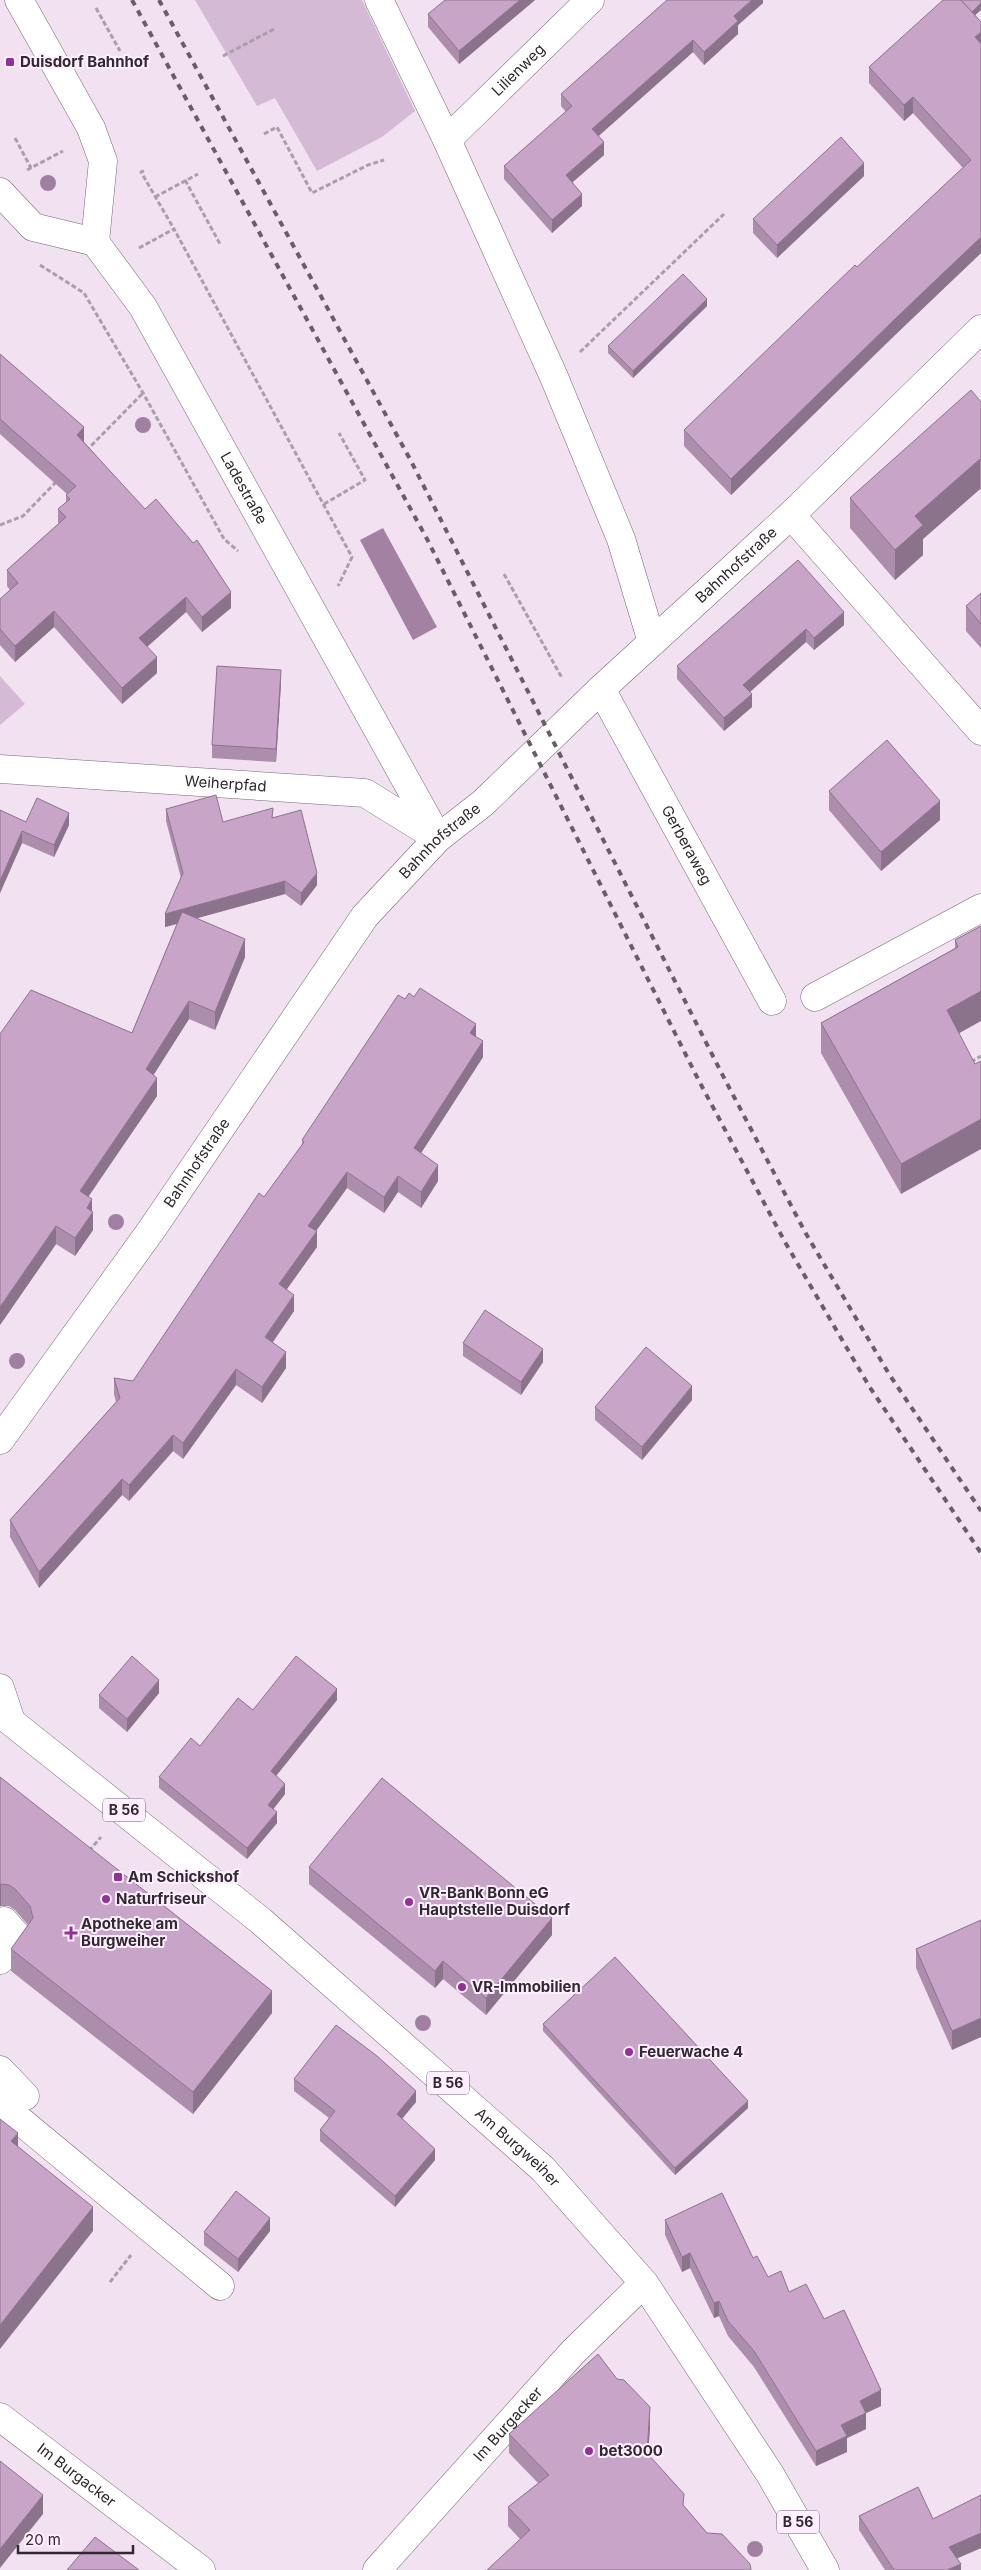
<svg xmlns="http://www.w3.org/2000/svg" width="981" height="2570" viewBox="0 0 981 2570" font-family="Inter,sans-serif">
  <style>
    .green { fill: #d4bad4 }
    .water { fill: #a381a3 }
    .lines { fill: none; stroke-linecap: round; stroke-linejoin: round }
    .minor-casing { stroke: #776977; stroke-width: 29 }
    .major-casing { stroke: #776977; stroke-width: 29 }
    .path { stroke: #ab9eab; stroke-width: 3; stroke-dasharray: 5 2.5; stroke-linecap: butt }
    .minor { stroke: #fff; stroke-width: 28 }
    .major { stroke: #fff; stroke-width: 28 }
    .rail { stroke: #675e67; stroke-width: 4; stroke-dasharray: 6 6; stroke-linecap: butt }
    .tree { fill: #a080a1 }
    .wall { fill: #ac8dac }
    .shaded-wall { fill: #8c738c }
    .building { fill: #c8a4c8; stroke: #8c738c }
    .poi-dot { fill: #933198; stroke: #feeeff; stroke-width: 2 }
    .labels { text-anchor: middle; stroke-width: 4; stroke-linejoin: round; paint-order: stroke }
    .shield { fill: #feeeff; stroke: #6e656e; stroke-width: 1 }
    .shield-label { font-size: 14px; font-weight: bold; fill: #302a30 }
    .poi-label { font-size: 15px; font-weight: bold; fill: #302a30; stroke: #feeeff; text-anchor: start }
    .street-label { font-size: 15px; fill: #302a30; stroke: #feeeff }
  </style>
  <rect width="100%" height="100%" fill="#f1e1f1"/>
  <g class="green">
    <path d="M 195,0 L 362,0 L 415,111 L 382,137 L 317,171 L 275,98 L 257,106 Z"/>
    <path d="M 0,676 L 25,704 L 0,725 Z"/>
  </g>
  <path class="water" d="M 383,528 L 437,627 L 413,640 L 360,540 Z"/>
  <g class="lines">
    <g class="minor-casing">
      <g id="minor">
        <path d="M 19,0 L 91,128 L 103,161 L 95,242"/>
        <path d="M 379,0 L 447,140 L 554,377 L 621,539 L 652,642"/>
        <path id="s1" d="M 447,140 L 590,0"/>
        <path id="s2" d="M 0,192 L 33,227 L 95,242 L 143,307 L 438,838"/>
        <path d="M 791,515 L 981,731"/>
        <path id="s3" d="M 601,689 L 772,1001"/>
        <path id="s4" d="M 0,769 L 365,793 L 433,835"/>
        <path d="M 815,997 L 981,908"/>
        <path id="s5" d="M 0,1440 L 152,1229 L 365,916 L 438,838 L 483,803 L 601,689 L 791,515 L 981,329"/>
        <path d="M 0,1960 L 18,1937 L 4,1921"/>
        <path d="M 0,2070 L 25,2096"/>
        <path d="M 0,2104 L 220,2286"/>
        <path id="s6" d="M 0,2417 L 201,2570"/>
        <path id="s7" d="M 377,2570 L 573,2352 L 644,2283"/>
      </g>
    </g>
    <g class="major-casing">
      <g id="major">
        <path d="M 0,1688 L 11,1721"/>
        <path id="s8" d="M 0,1713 L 261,1921 L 543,2169 L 644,2283 L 770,2474 L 825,2570"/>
      </g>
    </g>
    <g class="path">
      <path d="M 96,8 L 120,51"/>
      <path d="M 223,56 L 276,28"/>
      <path d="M 264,134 L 277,127 L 312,193 L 368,165 L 384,160"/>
      <path d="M 15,138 L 31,168"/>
      <path d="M 27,170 L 63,151"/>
      <path d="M 144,171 L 141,172 L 174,229"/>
      <path d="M 185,180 L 220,244"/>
      <path d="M 155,197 L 198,174"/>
      <path d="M 139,248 L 174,229 L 352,557 L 338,586"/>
      <path d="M 40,265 L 84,293 L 143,393 L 224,539 L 238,551"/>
      <path d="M 580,352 L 724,214"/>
      <path d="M 86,451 L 143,393"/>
      <path d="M 324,504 L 365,480 L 339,433"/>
      <path d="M 0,525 L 23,516 L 58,480"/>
      <path d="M 504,574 L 562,678"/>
      <path d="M 971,1062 L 981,1056"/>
      <path d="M 89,1851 L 101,1837"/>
      <path d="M 110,2282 L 131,2255"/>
    </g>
    <use href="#minor" class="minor"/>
    <use href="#major" class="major"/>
    <g class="rail">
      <path d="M 132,0 L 427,539 L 699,1081 L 785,1242 L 869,1386 L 981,1553"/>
      <path d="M 159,0 L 411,461 L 721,1072 L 805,1232 L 889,1374 L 981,1511"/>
    </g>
  </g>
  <g class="tree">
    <circle cx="48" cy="183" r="8"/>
    <circle cx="143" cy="425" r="8"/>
    <circle cx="116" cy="1222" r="8"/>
    <circle cx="17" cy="1361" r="8"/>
    <circle cx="423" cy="2023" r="8"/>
    <circle cx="755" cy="2549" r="8"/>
  </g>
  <g class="wall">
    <path d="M 535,0 L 459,64 L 428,27 L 428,14 Z"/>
    <path d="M 763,0 L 763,3 L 738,25 L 738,34 L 704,65 L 693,52 L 598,136 L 604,155 L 572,182 L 582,206 L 552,233 L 504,179 L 504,166 L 566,112 L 561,106 L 561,94 Z"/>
    <path d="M 981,10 L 975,15 L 981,22 L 981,253 L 895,335 L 731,495 L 684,446 L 684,430 L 963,168 L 913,113 L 904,121 L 869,83 L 869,67 Z"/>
    <path d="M 864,176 L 777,258 L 753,233 L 753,219 Z"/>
    <path d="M 707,306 L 633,378 L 608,353 L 608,346 Z"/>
    <path d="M 0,354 L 84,442 L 231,608 L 202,632 L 186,612 L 147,647 L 157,673 L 122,704 L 54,627 L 15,662 L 0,645 L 0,599 L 10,590 L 7,586 L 7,570 L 58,524 L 58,509 L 66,502 L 66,495 L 67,494 L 0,434 Z"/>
    <path d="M 981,402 L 981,490 L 980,489 L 923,539 L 923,555 L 895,580 L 850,528 L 850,498 Z"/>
    <path d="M 798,560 L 844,625 L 814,650 L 806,642 L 750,692 L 752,707 L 724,731 L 677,679 L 677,666 Z"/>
    <path d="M 981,593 L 981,648 L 966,631 L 966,606 Z"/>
    <path d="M 281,683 L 276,762 L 212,758 L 212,745 Z"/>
    <path d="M 829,791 L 940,820 L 881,871 L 829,810 Z"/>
    <path d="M 166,809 L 223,822 L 273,818 L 317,885 L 301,906 L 285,894 L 197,918 L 245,957 L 215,1030 L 189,1019 L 153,1075 L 157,1096 L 88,1196 L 92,1211 L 93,1230 L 75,1256 L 56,1244 L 0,1325 L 132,1033 L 177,924 L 165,927 L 181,878 L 166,821 Z"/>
    <path d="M 0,810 L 26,822 L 69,825 L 54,857 L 22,843 L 0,893 Z"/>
    <path d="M 981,926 L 901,1194 L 821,1053 L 821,1023 L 955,948 L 955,940 Z"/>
    <path d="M 405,999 L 476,1037 L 483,1057 L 421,1153 L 438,1181 L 421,1208 L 398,1192 L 384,1213 L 347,1188 L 316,1231 L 317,1247 L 287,1289 L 294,1311 L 273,1342 L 286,1368 L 262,1403 L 236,1385 L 183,1459 L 173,1451 L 129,1501 L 122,1495 L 39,1588 L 10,1537 L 10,1520 L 116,1402 L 114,1394 L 114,1378 L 133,1381 L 264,1197 L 302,1145 L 302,1140 Z"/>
    <path d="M 463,1343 L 543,1362 L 521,1395 L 463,1356 Z"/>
    <path d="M 692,1400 L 642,1460 L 595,1420 L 595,1407 Z"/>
    <path d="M 159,1693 L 127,1732 L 99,1708 L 99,1695 Z"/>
    <path d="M 337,1700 L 276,1776 L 285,1794 L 273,1809 L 277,1823 L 247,1859 L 159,1788 L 159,1777 L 200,1746 L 253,1710 Z"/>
    <path d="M 0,1777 L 272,2013 L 193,2114 L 11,1971 L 11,1949 L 28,1925 L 15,1910 L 9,1906 L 0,1906 Z"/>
    <path d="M 309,1867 L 552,1935 L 486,2015 L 443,1979 L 435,1988 L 309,1884 Z"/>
    <path d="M 981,1920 L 952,2050 L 916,1968 L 916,1949 Z"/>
    <path d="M 543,2024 L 748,2108 L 675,2175 L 543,2031 Z"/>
    <path d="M 294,2079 L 416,2102 L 402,2118 L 435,2160 L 395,2207 L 320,2141 L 320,2130 L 329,2118 L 294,2091 Z"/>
    <path d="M 665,2220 L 753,2258 L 768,2277 L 789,2292 L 824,2319 L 881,2406 L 866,2413 L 866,2429 L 847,2438 L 847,2452 L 816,2466 L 754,2367 L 728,2336 L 719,2316 L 714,2318 L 690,2268 L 682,2272 L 665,2235 Z"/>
    <path d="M 270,2231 L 238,2272 L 204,2245 L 204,2232 Z"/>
    <path d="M 650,2426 L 648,2455 L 684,2506 L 707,2533 L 520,2539 L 508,2526 L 508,2507 L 538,2483 L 509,2453 L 509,2434 Z"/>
    <path d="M 981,2495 L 981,2548 L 957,2558 L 961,2570 L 885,2570 L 859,2530 L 859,2516 L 933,2519 Z"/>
  </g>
  <g class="shaded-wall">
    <path d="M 520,0 L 535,0 L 459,64 L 459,51 Z"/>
    <path d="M 752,0 L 763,0 L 763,3 L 738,25 L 738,34 L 704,65 L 704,52 L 734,16 Z"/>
    <path d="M 981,3 L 981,10 L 967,22 L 967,15 Z"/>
    <path d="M 981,32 L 981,48 L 975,37 Z"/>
    <path d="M 693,40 L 693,52 L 592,142 L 592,129 Z"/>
    <path d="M 913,97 L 913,113 L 904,121 L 904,105 Z"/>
    <path d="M 604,142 L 604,155 L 566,188 L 566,175 Z"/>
    <path d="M 864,163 L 864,176 L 777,258 L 777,245 Z"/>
    <path d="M 582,194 L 582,206 L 552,233 L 552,220 Z"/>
    <path d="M 981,237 L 981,253 L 895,335 L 731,495 L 731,479 L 895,319 Z"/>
    <path d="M 707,299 L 707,306 L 633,378 L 633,371 Z"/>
    <path d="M 84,427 L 84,443 L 77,435 Z"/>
    <path d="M 980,459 L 980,489 L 923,539 L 923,555 L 895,580 L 895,550 L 915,516 Z"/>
    <path d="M 231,592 L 231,608 L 202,632 L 202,617 Z"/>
    <path d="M 186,597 L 186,612 L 139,654 L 139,638 Z"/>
    <path d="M 54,611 L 54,627 L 15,662 L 15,646 Z"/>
    <path d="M 844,612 L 844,625 L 814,650 L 814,638 Z"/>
    <path d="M 806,629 L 806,642 L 743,698 L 743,685 Z"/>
    <path d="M 157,657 L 157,673 L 122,704 L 122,688 Z"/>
    <path d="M 281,670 L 281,683 L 276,762 L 276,749 Z"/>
    <path d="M 752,694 L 752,707 L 724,731 L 724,718 Z"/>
    <path d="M 940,801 L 940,820 L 881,871 L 881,852 Z"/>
    <path d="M 69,813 L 69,825 L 54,857 L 54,845 Z"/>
    <path d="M 22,831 L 22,843 L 0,893 L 0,881 Z"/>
    <path d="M 317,873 L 317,885 L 301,906 L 301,893 Z"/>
    <path d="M 285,881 L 285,894 L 165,927 L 165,914 Z"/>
    <path d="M 245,939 L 245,957 L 215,1030 L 215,1012 Z"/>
    <path d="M 981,991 L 981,1021 L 947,1040 L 947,1010 Z"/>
    <path d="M 189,1001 L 189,1019 L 146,1087 L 146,1069 Z"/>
    <path d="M 476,1024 L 476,1040 L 470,1033 Z"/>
    <path d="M 483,1041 L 483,1057 L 414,1164 L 414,1148 Z"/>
    <path d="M 157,1078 L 157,1096 L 80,1209 L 80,1191 Z"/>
    <path d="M 981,1119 L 981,1149 L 901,1194 L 901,1164 Z"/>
    <path d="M 438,1165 L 438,1181 L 421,1208 L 421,1192 Z"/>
    <path d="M 347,1172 L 347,1188 L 308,1242 L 308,1226 Z"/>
    <path d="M 398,1176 L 398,1192 L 384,1213 L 384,1197 Z"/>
    <path d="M 92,1199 L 92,1214 L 93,1212 L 93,1230 L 75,1256 L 75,1238 L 87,1208 Z"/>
    <path d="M 56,1226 L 56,1244 L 0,1325 L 0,1307 Z"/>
    <path d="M 317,1231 L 317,1247 L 279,1300 L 279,1284 Z"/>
    <path d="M 294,1295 L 294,1311 L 265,1353 L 265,1337 Z"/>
    <path d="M 543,1349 L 543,1362 L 521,1395 L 521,1382 Z"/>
    <path d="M 286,1352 L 286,1368 L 262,1403 L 262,1387 Z"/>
    <path d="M 236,1369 L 236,1385 L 183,1459 L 183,1443 Z"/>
    <path d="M 692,1386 L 692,1400 L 642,1460 L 642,1447 Z"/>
    <path d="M 173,1435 L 173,1451 L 129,1501 L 129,1485 Z"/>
    <path d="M 122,1479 L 122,1495 L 39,1588 L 39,1572 Z"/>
    <path d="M 159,1680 L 159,1693 L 127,1732 L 127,1719 Z"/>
    <path d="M 337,1689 L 337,1700 L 271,1782 L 271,1771 Z"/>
    <path d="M 285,1784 L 285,1794 L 268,1816 L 268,1805 Z"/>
    <path d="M 277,1812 L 277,1823 L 247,1859 L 247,1848 Z"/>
    <path d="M 1,1884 L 1,1906 L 0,1906 L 0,1885 Z"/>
    <path d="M 552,1918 L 552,1935 L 486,2015 L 486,1998 Z"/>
    <path d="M 443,1961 L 443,1979 L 435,1988 L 435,1971 Z"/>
    <path d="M 272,1991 L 272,2013 L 193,2114 L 193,2092 Z"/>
    <path d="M 981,2018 L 981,2037 L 952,2050 L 952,2031 Z"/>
    <path d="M 416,2091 L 416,2102 L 397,2125 L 397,2114 Z"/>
    <path d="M 748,2101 L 748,2108 L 675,2175 L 675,2168 Z"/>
    <path d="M 18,2133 L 18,2158 L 11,2141 Z"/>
    <path d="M 435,2149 L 435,2160 L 395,2207 L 395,2196 Z"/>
    <path d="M 93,2207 L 93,2231 L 0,2349 L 0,2325 Z"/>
    <path d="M 270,2218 L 270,2231 L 238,2272 L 238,2259 Z"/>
    <path d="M 690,2253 L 690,2268 L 682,2272 L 682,2257 Z"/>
    <path d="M 719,2301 L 719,2316 L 714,2318 L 714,2303 Z"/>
    <path d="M 881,2390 L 881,2406 L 860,2416 L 860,2401 Z"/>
    <path d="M 650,2407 L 650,2426 L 647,2473 L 647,2453 Z"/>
    <path d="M 866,2413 L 866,2429 L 847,2438 L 847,2452 L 816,2466 L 816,2451 L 841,2425 Z"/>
    <path d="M 43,2495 L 43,2514 L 0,2568 L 0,2549 Z"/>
    <path d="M 981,2533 L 981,2548 L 949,2562 L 949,2547 Z"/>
    <path d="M 961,2564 L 961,2570 L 947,2570 Z"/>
  </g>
  <g class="building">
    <path d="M 445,0 L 520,0 L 459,51 L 428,14 Z"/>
    <path d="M 667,0 L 752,0 L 734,16 L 738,21 L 704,52 L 693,40 L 592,129 L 604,142 L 566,175 L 582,194 L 552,220 L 504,166 L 572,106 L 561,94 Z"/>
    <path d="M 943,0 L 961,0 L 981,22 L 981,32 L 975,37 L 981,44 L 981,237 L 895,319 L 731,479 L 684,430 L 855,265 L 857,267 L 971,160 L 913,97 L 904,105 L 869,67 Z"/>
    <path d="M 961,0 L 981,0 L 981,3 L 972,12 Z"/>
    <path d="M 841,137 L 864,163 L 777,245 L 753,219 Z"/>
    <path d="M 683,274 L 707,299 L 633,371 L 608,346 Z"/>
    <path d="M 0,354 L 84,427 L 77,435 L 145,509 L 156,499 L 193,543 L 197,540 L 231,592 L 202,617 L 186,597 L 139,638 L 157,657 L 122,688 L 54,611 L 15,646 L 0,629 L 0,599 L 18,583 L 7,570 L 66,517 L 58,509 L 70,499 L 66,495 L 76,486 L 0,419 Z"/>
    <path d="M 971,390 L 981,402 L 981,460 L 980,459 L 915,516 L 923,525 L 895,550 L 850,498 Z"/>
    <path d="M 798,560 L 844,612 L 814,638 L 806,629 L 743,685 L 752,694 L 724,718 L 677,666 Z"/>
    <path d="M 981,593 L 981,624 L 966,606 Z"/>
    <path d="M 217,666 L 281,670 L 276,749 L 212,745 Z"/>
    <path d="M 887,740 L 940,801 L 881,852 L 829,791 Z"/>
    <path d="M 216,795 L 223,822 L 273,808 L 272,818 L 301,810 L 317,873 L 301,893 L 285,881 L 165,914 L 183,873 L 166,809 Z"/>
    <path d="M 37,798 L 69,813 L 54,845 L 22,831 L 0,881 L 0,810 L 26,822 Z"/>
    <path d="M 182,912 L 245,939 L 215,1012 L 189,1001 L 146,1069 L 157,1078 L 80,1191 L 92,1199 L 87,1208 L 93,1212 L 75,1238 L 56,1226 L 0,1307 L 0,1034 L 31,990 L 132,1033 Z"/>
    <path d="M 981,926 L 981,991 L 947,1010 L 975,1064 L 981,1061 L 981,1119 L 901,1164 L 821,1023 L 958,947 L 955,940 Z"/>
    <path d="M 420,988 L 476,1024 L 470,1033 L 483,1041 L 414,1148 L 438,1165 L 421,1192 L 398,1176 L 384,1197 L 347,1172 L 308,1226 L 317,1231 L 279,1284 L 294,1295 L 265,1337 L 286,1352 L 262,1387 L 236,1369 L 183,1443 L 173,1435 L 129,1485 L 122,1479 L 39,1572 L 10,1520 L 120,1398 L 114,1378 L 133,1381 L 259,1193 L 264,1197 L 304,1142 L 302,1140 L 398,995 L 405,999 L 409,993 L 414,997 Z"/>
    <path d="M 485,1310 L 543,1349 L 521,1382 L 463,1343 Z"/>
    <path d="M 646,1347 L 692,1386 L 642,1447 L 595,1407 Z"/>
    <path d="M 132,1656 L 159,1680 L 127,1719 L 99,1695 Z"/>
    <path d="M 296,1656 L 337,1689 L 271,1771 L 285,1784 L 268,1805 L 277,1812 L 247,1848 L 159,1777 L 191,1738 L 200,1746 L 238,1698 L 253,1710 Z"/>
    <path d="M 0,1777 L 272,1991 L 193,2092 L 11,1949 L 33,1918 L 30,1906 L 15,1889 L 9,1885 L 1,1884 L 0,1885 Z"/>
    <path d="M 382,1778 L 552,1918 L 486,1998 L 443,1961 L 435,1971 L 309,1867 Z"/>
    <path d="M 981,1920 L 981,2018 L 952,2031 L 916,1949 Z"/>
    <path d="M 615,1957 L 748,2101 L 675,2168 L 543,2024 Z"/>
    <path d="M 336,2025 L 377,2056 L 416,2091 L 397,2114 L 435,2149 L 395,2196 L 320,2130 L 335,2111 L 294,2079 Z"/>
    <path d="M 0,2119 L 18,2133 L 11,2141 L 93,2207 L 0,2325 Z"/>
    <path d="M 236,2191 L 270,2218 L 238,2259 L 204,2232 Z"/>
    <path d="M 722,2193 L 753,2258 L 757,2256 L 768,2277 L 781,2271 L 789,2292 L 806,2284 L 824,2319 L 844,2310 L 881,2390 L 860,2401 L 866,2413 L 841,2425 L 847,2436 L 816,2451 L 754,2351 L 728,2321 L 719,2301 L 714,2303 L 690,2253 L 682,2257 L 665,2220 Z"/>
    <path d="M 598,2354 L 617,2379 L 624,2380 L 650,2407 L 647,2453 L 684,2494 L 683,2505 L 707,2533 L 722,2534 L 750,2564 L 751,2570 L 487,2570 L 530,2530 L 508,2507 L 549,2475 L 509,2434 Z"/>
    <path d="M 0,2461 L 43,2495 L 0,2549 Z"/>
    <path d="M 918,2487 L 933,2519 L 981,2495 L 981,2533 L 949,2547 L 961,2564 L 947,2570 L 894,2570 L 859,2516 Z"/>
    <path d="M 95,2537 L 139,2570 L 67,2570 Z"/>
  </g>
  <g class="poi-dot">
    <rect x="5" y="57" width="10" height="10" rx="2.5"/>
    <rect x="113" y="1872" width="10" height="10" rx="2.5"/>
    <circle cx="106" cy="1899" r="5"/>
    <circle cx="409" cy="1902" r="5"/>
    <path d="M68.5 1925.5h5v5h5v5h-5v5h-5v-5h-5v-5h5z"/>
    <circle cx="462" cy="1987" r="5"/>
    <circle cx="629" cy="2052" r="5"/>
    <circle cx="589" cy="2451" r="5"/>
  </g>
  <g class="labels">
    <g class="shield">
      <rect x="103" y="1798.5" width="42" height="23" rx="4"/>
      <rect x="427" y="2071.5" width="42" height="23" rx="4"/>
      <rect x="777" y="2510.5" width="42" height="23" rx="4"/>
    </g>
    <g class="shield-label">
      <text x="124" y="1815">B 56</text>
      <text x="448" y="2088">B 56</text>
      <text x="798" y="2527">B 56</text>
    </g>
    <g class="poi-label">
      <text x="20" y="67">Duisdorf Bahnhof</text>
      <text x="128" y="1882">Am Schickshof</text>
      <text x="419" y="1898">VR-Bank Bonn eG<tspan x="419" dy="17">Hauptstelle Duisdorf</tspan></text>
      <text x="116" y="1904">Naturfriseur</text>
      <text x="81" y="1929">Apotheke am<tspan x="81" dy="17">Burgweiher</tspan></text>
      <text x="472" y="1992">VR-Immobilien</text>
      <text x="639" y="2057">Feuerwache 4</text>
      <text x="599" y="2456">bet3000</text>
    </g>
    <g class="street-label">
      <text dy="5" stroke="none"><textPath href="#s1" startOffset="100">Lilienweg</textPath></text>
      <text dy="5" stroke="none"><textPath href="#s2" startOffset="400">Ladestraße</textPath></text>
      <text dy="5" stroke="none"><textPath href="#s5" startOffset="1150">Bahnhofstraße</textPath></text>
      <text dy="5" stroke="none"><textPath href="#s4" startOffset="226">Weiherpfad</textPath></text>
      <text dy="5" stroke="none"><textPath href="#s5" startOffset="745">Bahnhofstraße</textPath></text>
      <text dy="5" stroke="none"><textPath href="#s3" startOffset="178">Gerberaweg</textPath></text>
      <text dy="5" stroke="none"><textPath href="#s5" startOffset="340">Bahnhofstraße</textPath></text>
      <text dy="5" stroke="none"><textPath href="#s8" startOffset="676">Am Burgweiher</textPath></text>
      <text dy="5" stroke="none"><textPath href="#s7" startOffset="196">Im Burgacker</textPath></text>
      <text dy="5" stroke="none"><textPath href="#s6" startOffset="96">Im Burgacker</textPath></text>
    </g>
  </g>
  <path d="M18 2545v8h115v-8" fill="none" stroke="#302a30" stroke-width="2.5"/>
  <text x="25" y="2545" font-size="15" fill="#302a30" stroke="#feeeff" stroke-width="4" paint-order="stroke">20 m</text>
</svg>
